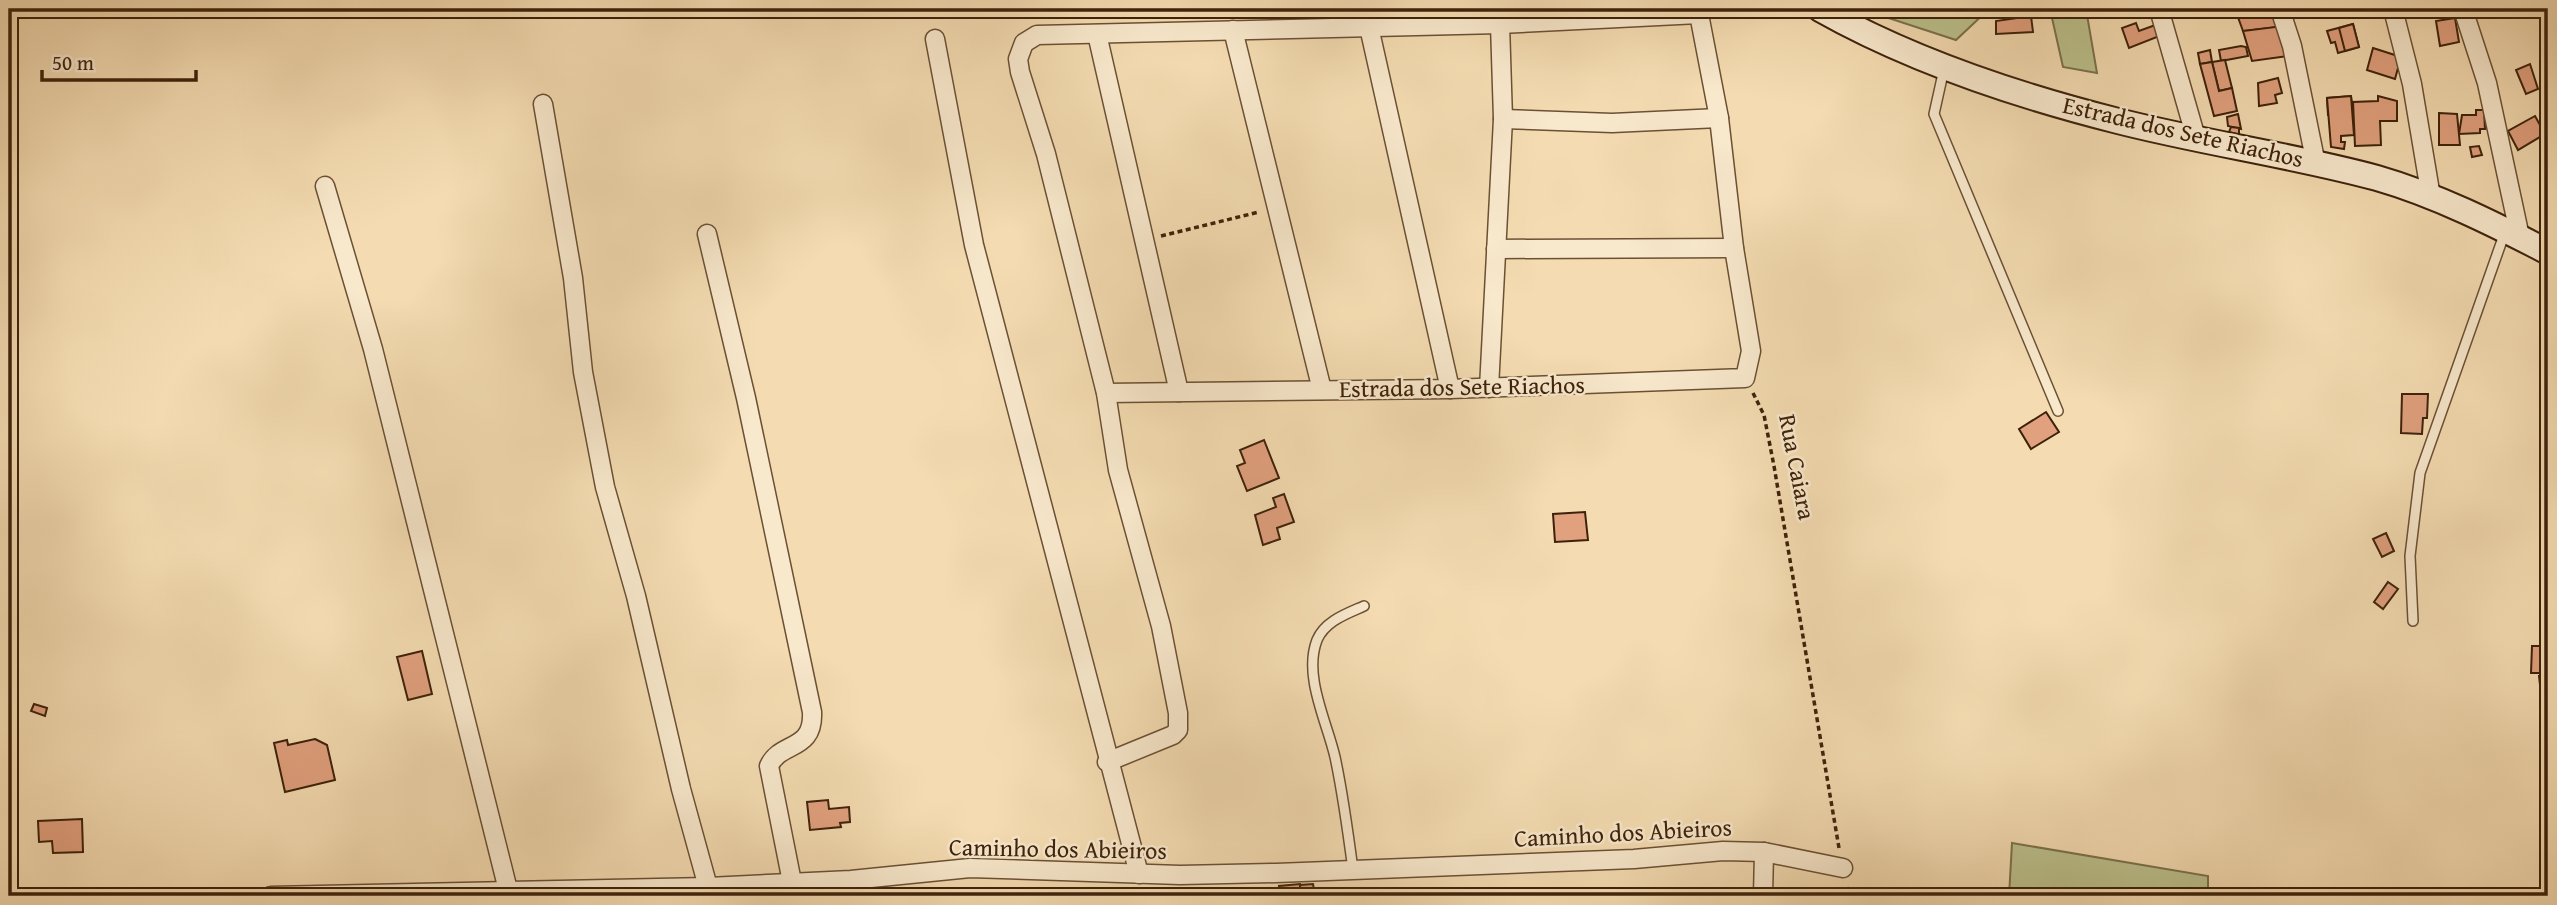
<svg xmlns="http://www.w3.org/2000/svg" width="2557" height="905" viewBox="0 0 2557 905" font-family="'Gentium Book Plus',serif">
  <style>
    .green { fill: #bbc08c; stroke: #7c714c; stroke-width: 2 }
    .building { fill: #e1a07e; stroke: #3d220b; stroke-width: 2 }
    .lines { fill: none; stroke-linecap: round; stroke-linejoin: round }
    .lane-casing { stroke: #6b5034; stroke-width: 12 }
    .street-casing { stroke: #6b5034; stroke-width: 21 }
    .secondary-casing { stroke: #3d220b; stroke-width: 28 }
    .path { stroke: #3d220b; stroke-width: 3.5; stroke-dasharray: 5 3.5; stroke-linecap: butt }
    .lane { stroke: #f8e8cc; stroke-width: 9 }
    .street { stroke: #f8e8cc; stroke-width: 18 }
    .secondary { stroke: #f8e8cc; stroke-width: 24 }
    .labels { text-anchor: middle; stroke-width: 5; stroke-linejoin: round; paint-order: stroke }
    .street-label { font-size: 24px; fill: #3d220b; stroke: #f8e8cc }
  </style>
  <rect width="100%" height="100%" fill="#f4dbb1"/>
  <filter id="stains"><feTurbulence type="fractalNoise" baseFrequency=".00286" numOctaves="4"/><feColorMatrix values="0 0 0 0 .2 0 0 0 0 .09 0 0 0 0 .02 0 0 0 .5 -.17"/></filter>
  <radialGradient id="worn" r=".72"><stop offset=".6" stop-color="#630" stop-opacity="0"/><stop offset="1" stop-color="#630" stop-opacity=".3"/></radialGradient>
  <g class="green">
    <path d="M 1882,9 L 1989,9 L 1956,40 L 1879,15 Z"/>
    <path d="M 2050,9 L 2086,9 L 2097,73 L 2063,67 Z"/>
    <path d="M 2012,843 L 2208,876 L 2208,896 L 2009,896 Z"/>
  </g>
  <g class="building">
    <path d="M 2235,9 L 2247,9 L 2247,13 L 2277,9 L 2279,27 L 2243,31 Z"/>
    <path d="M 2031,16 L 2033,32 L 1996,34 L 1996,21 Z"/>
    <path d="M 2455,18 L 2459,42 L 2440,46 L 2436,21 Z"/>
    <path d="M 2136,23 L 2139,31 L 2158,24 L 2162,35 L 2129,48 L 2122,28 Z"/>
    <path d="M 2353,24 L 2359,47 L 2338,53 L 2335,42 L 2331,43 L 2327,31 Z"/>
    <path d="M 2353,24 L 2359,47 L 2345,51 L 2339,28 Z"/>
    <path d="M 2283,26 L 2288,56 L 2252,61 L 2243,31 Z"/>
    <path d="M 2241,46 L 2246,47 L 2248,56 L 2221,61 L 2219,50 Z"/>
    <path d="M 2373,48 L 2401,57 L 2395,79 L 2367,70 Z"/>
    <path d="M 2210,50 L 2212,62 L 2200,64 L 2198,53 Z"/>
    <path d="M 2225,60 L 2232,88 L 2219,91 L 2212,62 Z"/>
    <path d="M 2548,60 L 2548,91 L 2540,62 Z"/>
    <path d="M 2212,62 L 2219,91 L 2232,88 L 2237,111 L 2214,116 L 2200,64 Z"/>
    <path d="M 2530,64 L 2538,89 L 2526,94 L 2516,70 Z"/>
    <path d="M 2278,78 L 2282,93 L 2275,95 L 2277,103 L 2259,106 L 2258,83 Z"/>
    <path d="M 2351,96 L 2353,112 L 2328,115 L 2327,98 Z"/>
    <path d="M 2351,96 L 2354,135 L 2341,136 L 2341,142 L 2345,142 L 2344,149 L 2331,147 L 2327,98 Z"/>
    <path d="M 2378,96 L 2397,101 L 2397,121 L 2380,121 L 2381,145 L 2355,146 L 2353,102 L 2378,101 Z"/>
    <path d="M 2476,110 L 2484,110 L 2485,129 L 2480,129 L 2480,133 L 2459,134 L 2462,115 L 2476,115 Z"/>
    <path d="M 2439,113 L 2457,114 L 2460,145 L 2439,145 Z"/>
    <path d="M 2238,114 L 2241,129 L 2228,126 L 2227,117 Z"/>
    <path d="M 2535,116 L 2545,134 L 2518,150 L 2508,131 Z"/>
    <path d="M 2231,127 L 2239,128 L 2239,135 L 2229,132 Z"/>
    <path d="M 2479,146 L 2482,155 L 2472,157 L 2470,147 Z"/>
    <path d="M 2402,394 L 2428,394 L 2427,418 L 2423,418 L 2422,434 L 2401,433 Z"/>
    <path d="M 2046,412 L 2059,432 L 2031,449 L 2019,429 Z"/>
    <path d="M 1264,440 L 1279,478 L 1247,491 L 1237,466 L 1245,463 L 1240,450 Z"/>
    <path d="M 1284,494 L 1294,522 L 1277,528 L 1280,539 L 1263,545 L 1255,515 L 1276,507 L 1273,498 Z"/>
    <path d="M 1585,512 L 1588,540 L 1555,542 L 1553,514 Z"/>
    <path d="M 2386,533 L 2394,551 L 2382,557 L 2373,539 Z"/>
    <path d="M 2388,582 L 2398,589 L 2383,609 L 2374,602 Z"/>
    <path d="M 2532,646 L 2548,646 L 2548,673 L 2531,673 Z"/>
    <path d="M 422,651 L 432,694 L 408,700 L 397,657 Z"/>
    <path d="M 2548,675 L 2548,685 L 2540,685 L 2539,676 Z"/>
    <path d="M 34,704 L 47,708 L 45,716 L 31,711 Z"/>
    <path d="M 315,739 L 327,745 L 335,780 L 285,792 L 274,743 L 287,740 L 288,745 Z"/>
    <path d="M 828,800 L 829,809 L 849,807 L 850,822 L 840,823 L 841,827 L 810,830 L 807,802 Z"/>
    <path d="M 82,819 L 83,852 L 53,853 L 52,841 L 39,842 L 38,821 Z"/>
    <path d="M 1300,884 L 1302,896 L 1274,896 L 1273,892 L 1280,891 L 1279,886 Z"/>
    <path d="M 1313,884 L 1314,890 L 1301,893 L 1300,885 Z"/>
  </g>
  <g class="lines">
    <g class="lane-casing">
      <g id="lane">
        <path d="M 1944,69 L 1934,114 L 2058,411"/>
        <path d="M 2413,621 L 2410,556 L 2420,473 L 2505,232"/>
        <path d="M 2546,624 L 2548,595"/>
        <path d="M 1353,870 C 1348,832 1343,794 1335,757 C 1327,722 1303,676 1317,640 C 1325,621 1346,614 1364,606"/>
      </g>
    </g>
    <g class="street-casing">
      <g id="street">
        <path d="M 2159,9 L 2196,138"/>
        <path d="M 2280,9 L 2292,46 L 2316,164"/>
        <path d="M 2393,9 L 2412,84 L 2431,197"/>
        <path d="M 2463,9 L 2487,83 L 2520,237"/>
        <path d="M 1369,27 L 1450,389"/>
        <path d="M 1233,30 L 1322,390"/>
        <path d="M 1097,34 L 1179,392"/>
        <path d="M 935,39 L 974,245 L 1139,874"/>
        <path d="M 543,104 L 573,278 L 583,372 L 605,487 L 636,596 L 681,789 L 708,887"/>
        <path d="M 1503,119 L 1612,123 L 1719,118"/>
        <path d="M 325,186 L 373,349 L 508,890"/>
        <path d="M 707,234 L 746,398 L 812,712 C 814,752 780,741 769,766 L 792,882 L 799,896"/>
        <path d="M 1496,249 L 1734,248"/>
        <path d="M 1489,388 L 1503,119 L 1500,24"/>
        <path d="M 1106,393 L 1450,389 L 1745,378 L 1751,351 L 1734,248 L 1719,118 L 1698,9"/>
        <path d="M 1107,762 L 1173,735 L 1178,730 L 1178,713 L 1161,626 L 1118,470 L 1106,393 L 1046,154 L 1020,72 L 1018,59 L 1024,43 L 1037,35 L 1500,24 L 1699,14"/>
        <path d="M 271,896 L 708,887 L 851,880 L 970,868 L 1180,875 L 1276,873 L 1634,859 L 1723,851 L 1764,852 L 1843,868"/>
        <path d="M 1763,896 L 1764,852"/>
      </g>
    </g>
    <g class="secondary-casing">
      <path id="secondary" d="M 1820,9 C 1912,61 2015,95 2118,121 C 2204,143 2292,155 2377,178 C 2436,195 2494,224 2548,252"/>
    </g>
    <g class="path">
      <path d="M 1161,236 L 1259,212"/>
      <path d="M 1753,393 L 1764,415 L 1774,466 L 1839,848"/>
      <path d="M 1847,887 L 1848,896"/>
    </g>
    <use href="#lane" class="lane"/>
    <use href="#street" class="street"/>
    <use href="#secondary" class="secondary"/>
  </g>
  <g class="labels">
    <g class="street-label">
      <text transform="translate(2183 132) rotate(13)" y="8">Estrada dos Sete Riachos</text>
      <text transform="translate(1462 387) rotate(-1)" y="8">Estrada dos Sete Riachos</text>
      <text transform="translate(1797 467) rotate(79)" y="8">Rua Caiara</text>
      <text transform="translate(1623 833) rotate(-3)" y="8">Caminho dos Abieiros</text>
      <text transform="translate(1058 849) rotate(1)" y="8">Caminho dos Abieiros</text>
    </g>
  </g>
  <rect width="2557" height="905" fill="none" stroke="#f4dbb1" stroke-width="35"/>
  <rect x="10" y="10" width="2536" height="884" fill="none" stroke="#3d220b" stroke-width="3.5"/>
  <rect x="18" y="18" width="2522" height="870" fill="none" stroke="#3d220b" stroke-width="2"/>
  <path d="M42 70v10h154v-10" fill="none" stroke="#3d220b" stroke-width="3.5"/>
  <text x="52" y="70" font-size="21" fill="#3d220b" stroke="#f8e8cc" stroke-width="5" paint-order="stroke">50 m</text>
  <rect width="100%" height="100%" filter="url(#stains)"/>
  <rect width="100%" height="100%" fill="url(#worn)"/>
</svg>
